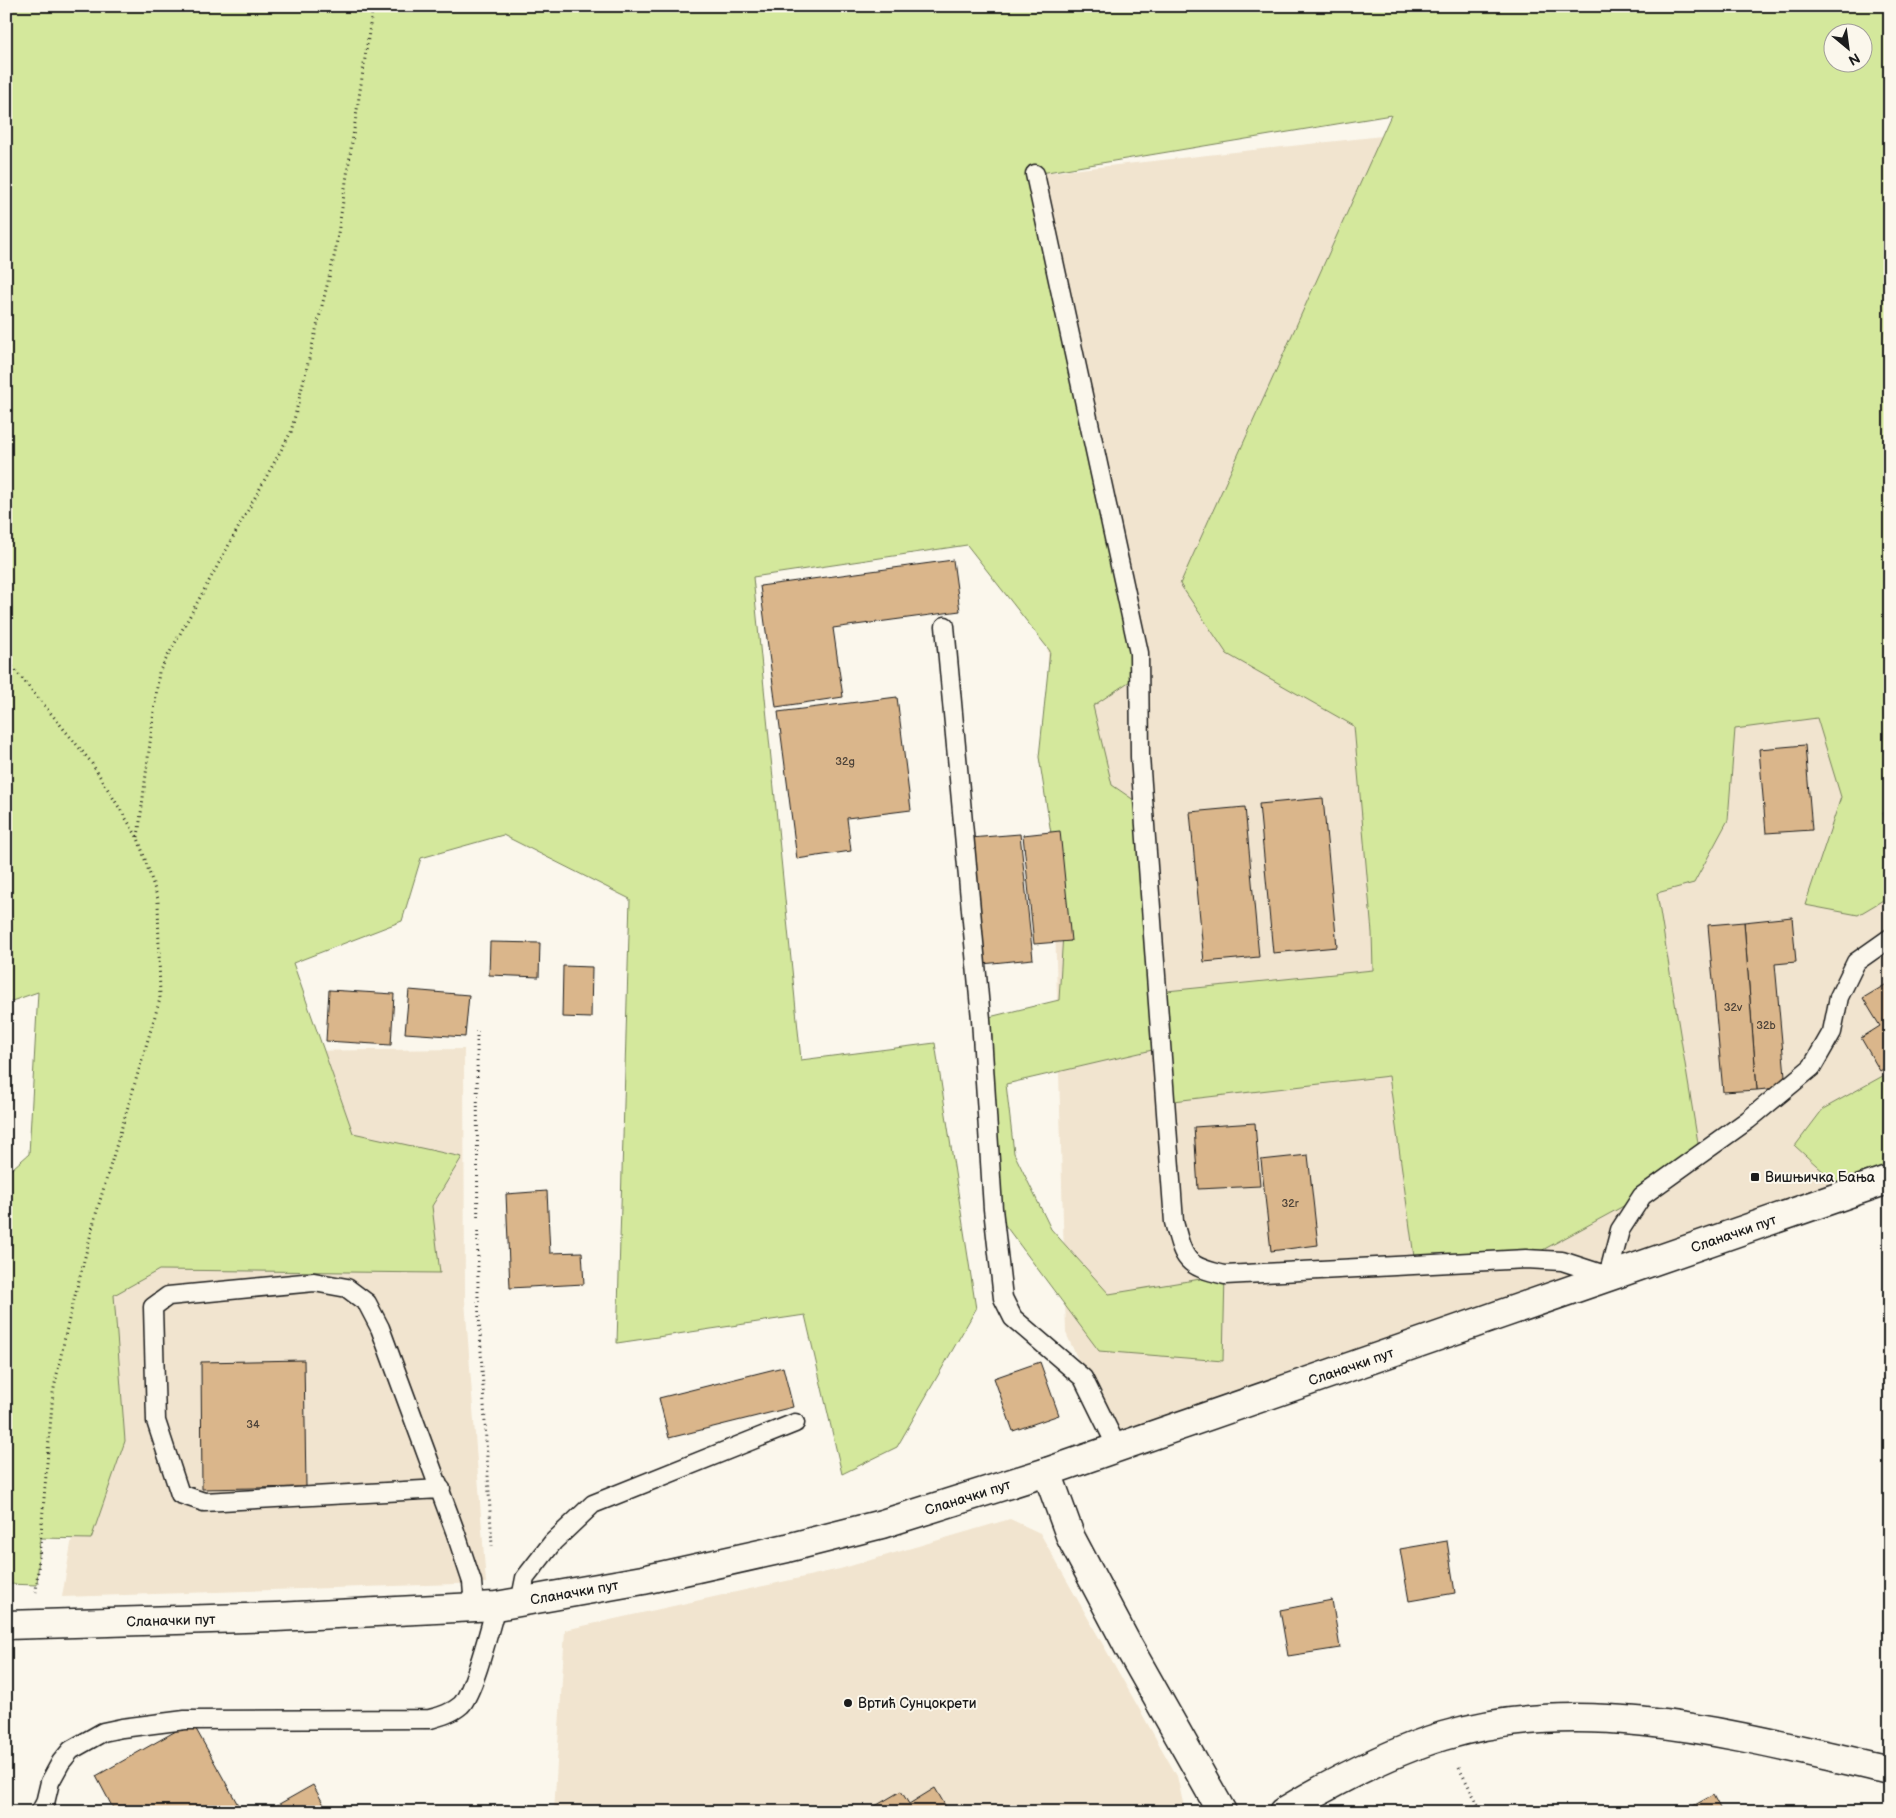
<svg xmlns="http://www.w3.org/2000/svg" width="1896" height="1818" viewBox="0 0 1896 1818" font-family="'Balsamiq Sans',sans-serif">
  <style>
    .built { fill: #f1e4cf; fill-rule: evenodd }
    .green { fill: #d4e89c; stroke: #78825c; fill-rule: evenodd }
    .building { fill: #dab68b; stroke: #1c1c1c }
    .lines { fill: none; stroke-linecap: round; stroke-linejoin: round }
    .service-casing { stroke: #1c1c1c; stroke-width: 21 }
    .minor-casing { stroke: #1c1c1c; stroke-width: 31 }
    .tertiary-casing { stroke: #1c1c1c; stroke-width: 31 }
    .path { stroke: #1c1c1c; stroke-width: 3; stroke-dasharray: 1 4; stroke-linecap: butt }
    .service { stroke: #fbf7ec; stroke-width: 18 }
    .minor { stroke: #fbf7ec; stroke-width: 28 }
    .tertiary { stroke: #fbf7ec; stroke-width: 28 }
    .poi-dot { fill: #1c1c1c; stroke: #fbf7ec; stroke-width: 2 }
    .labels { text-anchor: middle; stroke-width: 4; stroke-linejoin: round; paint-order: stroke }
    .number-label { font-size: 11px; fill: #4c4238 }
    .poi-label { font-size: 14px; fill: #1c1c1c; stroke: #fbf7ec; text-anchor: start }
    .street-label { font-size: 14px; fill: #1c1c1c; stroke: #fbf7ec }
  </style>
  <rect width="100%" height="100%" fill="#fbf7ec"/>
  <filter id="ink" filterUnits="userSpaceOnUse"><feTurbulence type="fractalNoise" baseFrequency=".02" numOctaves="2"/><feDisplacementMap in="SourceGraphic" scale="10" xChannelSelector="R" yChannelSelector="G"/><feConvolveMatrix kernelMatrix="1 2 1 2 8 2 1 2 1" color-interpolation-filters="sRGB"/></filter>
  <g filter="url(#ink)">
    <g class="built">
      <path d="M 1890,6 L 1890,1179 L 1117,1447 L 1066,1333 L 1035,174 L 1619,110 ZM 1834,32 L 1864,32 L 1864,62 L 1834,62 Z"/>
      <path d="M 464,1049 L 465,1300 L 486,1583 L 62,1597 L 120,1254 L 213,1052 Z"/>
      <path d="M 1010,1519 L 1040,1533 L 1177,1776 L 1185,1812 L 554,1812 L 565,1630 L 840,1569 Z"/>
    </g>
    <g class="green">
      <path d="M 6,6 L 1890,6 L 1890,809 L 1883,813 L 1890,839 L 1890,896 L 1858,915 L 1805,905 L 1841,797 L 1817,718 L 1735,729 L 1728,820 L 1694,883 L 1657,893 L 1700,1155 L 1642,1196 L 1526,1259 L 1415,1264 L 1389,1076 L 1165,1102 L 1161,1048 L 1006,1084 L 1014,1153 L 1051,1229 L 1109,1294 L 1225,1275 L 1223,1361 L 1099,1351 L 993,1209 L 981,1019 L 1059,1000 L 1064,916 L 1039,757 L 1050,651 L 967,545 L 753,577 L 801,1060 L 935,1043 L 976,1309 L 897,1447 L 842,1474 L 805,1315 L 617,1343 L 630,899 L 503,835 L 421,858 L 402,921 L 293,963 L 353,1133 L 462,1157 L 432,1206 L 440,1273 L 159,1270 L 114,1295 L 125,1441 L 91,1539 L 40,1538 L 37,1585 L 6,1584 L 6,1174 L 29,1154 L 38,992 L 6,1003 ZM 1834,32 L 1864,32 L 1864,62 L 1834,62 ZM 1391,115 L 1180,584 L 1227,654 L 1354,726 L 1372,933 L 1373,970 L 1157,992 L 1144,807 L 1112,785 L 1093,706 L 1139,675 L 1035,174 Z"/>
      <path d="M 1890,1072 L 1890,1179 L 1848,1194 L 1795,1146 L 1823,1109 Z"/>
    </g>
    <g class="building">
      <path d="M 953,560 L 960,611 L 833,628 L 843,697 L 776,707 L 760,586 Z"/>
      <path d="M 897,697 L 911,810 L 847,818 L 851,851 L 797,859 L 778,712 Z"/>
      <path d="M 1805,745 L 1812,830 L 1766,833 L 1759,749 Z"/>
      <path d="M 1323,798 L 1337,947 L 1273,953 L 1259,804 Z"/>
      <path d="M 1245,807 L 1259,957 L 1204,962 L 1190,812 Z"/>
      <path d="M 1060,831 L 1071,941 L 1034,944 L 1023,835 Z"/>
      <path d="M 1020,834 L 1033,959 L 982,964 L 970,838 Z"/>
      <path d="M 1792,917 L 1796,962 L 1775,964 L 1786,1087 L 1757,1090 L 1744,922 Z"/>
      <path d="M 1744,922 L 1757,1090 L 1723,1092 L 1708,925 Z"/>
      <path d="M 490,942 L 540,943 L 539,977 L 489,975 Z"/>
      <path d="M 563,966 L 592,967 L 591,1018 L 562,1017 Z"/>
      <path d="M 1890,982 L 1890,1065 L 1880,1071 L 1861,1038 L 1880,1026 L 1863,998 Z"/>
      <path d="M 329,990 L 394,994 L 391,1045 L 326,1041 Z"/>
      <path d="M 409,990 L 469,995 L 465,1037 L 405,1033 Z"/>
      <path d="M 1255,1123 L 1260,1186 L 1198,1189 L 1194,1127 Z"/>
      <path d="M 1308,1155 L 1318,1245 L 1271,1251 L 1261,1160 Z"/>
      <path d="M 547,1191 L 550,1253 L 582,1252 L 584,1284 L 510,1288 L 506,1194 Z"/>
      <path d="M 304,1360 L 306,1487 L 202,1489 L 201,1362 Z"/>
      <path d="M 1040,1362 L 1059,1415 L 1013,1431 L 994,1378 Z"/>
      <path d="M 783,1367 L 793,1407 L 669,1438 L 659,1398 Z"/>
      <path d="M 1447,1541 L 1455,1593 L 1409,1601 L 1400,1549 Z"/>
      <path d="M 1332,1600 L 1340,1648 L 1288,1656 L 1280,1610 Z"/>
      <path d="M 192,1722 L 242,1812 L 115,1812 L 96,1776 Z"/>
      <path d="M 313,1785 L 328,1812 L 265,1812 Z"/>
      <path d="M 935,1788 L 949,1812 L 865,1812 L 901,1791 L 909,1804 Z"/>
      <path d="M 1713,1795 L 1722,1812 L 1682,1812 Z"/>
    </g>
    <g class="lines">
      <g class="service-casing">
        <g id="service">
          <path d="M 1035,174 L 1139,653 L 1140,757 L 1174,1222 C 1184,1260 1185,1266 1225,1275 L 1526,1259 L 1562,1261 L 1608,1276 L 1620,1230 L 1642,1196 L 1748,1120 L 1812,1067 L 1832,1032 L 1839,997 L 1856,962 L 1890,938"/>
          <path d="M 945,626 L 981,1019 L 993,1209 L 1003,1298 L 1013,1318 L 1083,1378 L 1117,1447"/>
          <path d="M 441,1489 L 204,1502 L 180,1494 L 156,1421 L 153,1307 L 168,1296 L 314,1282 L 347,1288 L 367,1303 L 380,1328 L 455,1531 L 472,1582 L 474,1607"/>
          <path d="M 520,1603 L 525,1578 L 553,1542 L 593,1504 L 795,1423"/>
          <path d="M 40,1812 L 45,1803 L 50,1782 L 61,1762 L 71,1750 L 103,1732 L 122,1728 L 185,1720 L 430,1719 C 441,1716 452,1713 461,1705 C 474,1692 490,1627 496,1606"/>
        </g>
      </g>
      <g class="minor-casing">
        <g id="minor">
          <path d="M 1047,1472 L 1071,1538 L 1127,1644 L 1222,1812"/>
          <path d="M 1283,1812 C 1333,1782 1387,1753 1443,1736 C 1589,1692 1746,1738 1890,1770"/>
        </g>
      </g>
      <g class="tertiary-casing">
        <g id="tertiary">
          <path id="s1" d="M 6,1625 L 276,1617 L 496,1606 L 643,1580 L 787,1548 L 882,1524 L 1047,1472 L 1890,1179"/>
        </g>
      </g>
      <g class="path">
        <path d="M 6,659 L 91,762 L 138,838 L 158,899 L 160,999 L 96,1214 L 68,1323 L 53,1393 L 36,1592"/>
        <path d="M 138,837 L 159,672 L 291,432 L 335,253 L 373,6"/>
        <path d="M 477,1031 L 478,1298 L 492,1546"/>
        <path d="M 1459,1768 L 1482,1812"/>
      </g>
      <use href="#service" class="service"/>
      <use href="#minor" class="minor"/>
      <use href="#tertiary" class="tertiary"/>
    </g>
  </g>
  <g class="poi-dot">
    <rect x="1750" y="1172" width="10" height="10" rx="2.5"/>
    <circle cx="848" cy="1703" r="5"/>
  </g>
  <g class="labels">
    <g class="number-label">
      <text x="845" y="765">32g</text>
      <text x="1733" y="1011">32v</text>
      <text x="1766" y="1029">32b</text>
      <text x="1290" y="1207">32r</text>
      <text x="253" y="1428">34</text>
    </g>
    <g class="poi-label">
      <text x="1765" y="1182">Вишњичка Бања</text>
      <text x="858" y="1708">Вртић Сунцокрети</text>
    </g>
    <g class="street-label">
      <text dy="5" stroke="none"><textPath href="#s1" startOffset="1785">Сланачки пут</textPath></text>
      <text dy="5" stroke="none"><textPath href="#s1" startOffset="1380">Сланачки пут</textPath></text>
      <text dy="5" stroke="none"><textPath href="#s1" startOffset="975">Сланачки пут</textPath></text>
      <text dy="5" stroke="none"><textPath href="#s1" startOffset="570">Сланачки пут</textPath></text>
      <text dy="5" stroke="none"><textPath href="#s1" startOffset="165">Сланачки пут</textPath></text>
    </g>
  </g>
  <rect width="1896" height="1818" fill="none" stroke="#fbf7ec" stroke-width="25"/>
  <rect x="12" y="12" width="1871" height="1793" fill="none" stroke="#1c1c1c" stroke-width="2" filter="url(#ink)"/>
  <g transform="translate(1848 48) rotate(151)"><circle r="24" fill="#fbf7ec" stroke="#a29f99"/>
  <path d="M0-4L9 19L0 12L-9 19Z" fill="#1c1c1c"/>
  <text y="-8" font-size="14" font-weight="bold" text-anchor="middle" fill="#1c1c1c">N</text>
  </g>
</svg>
